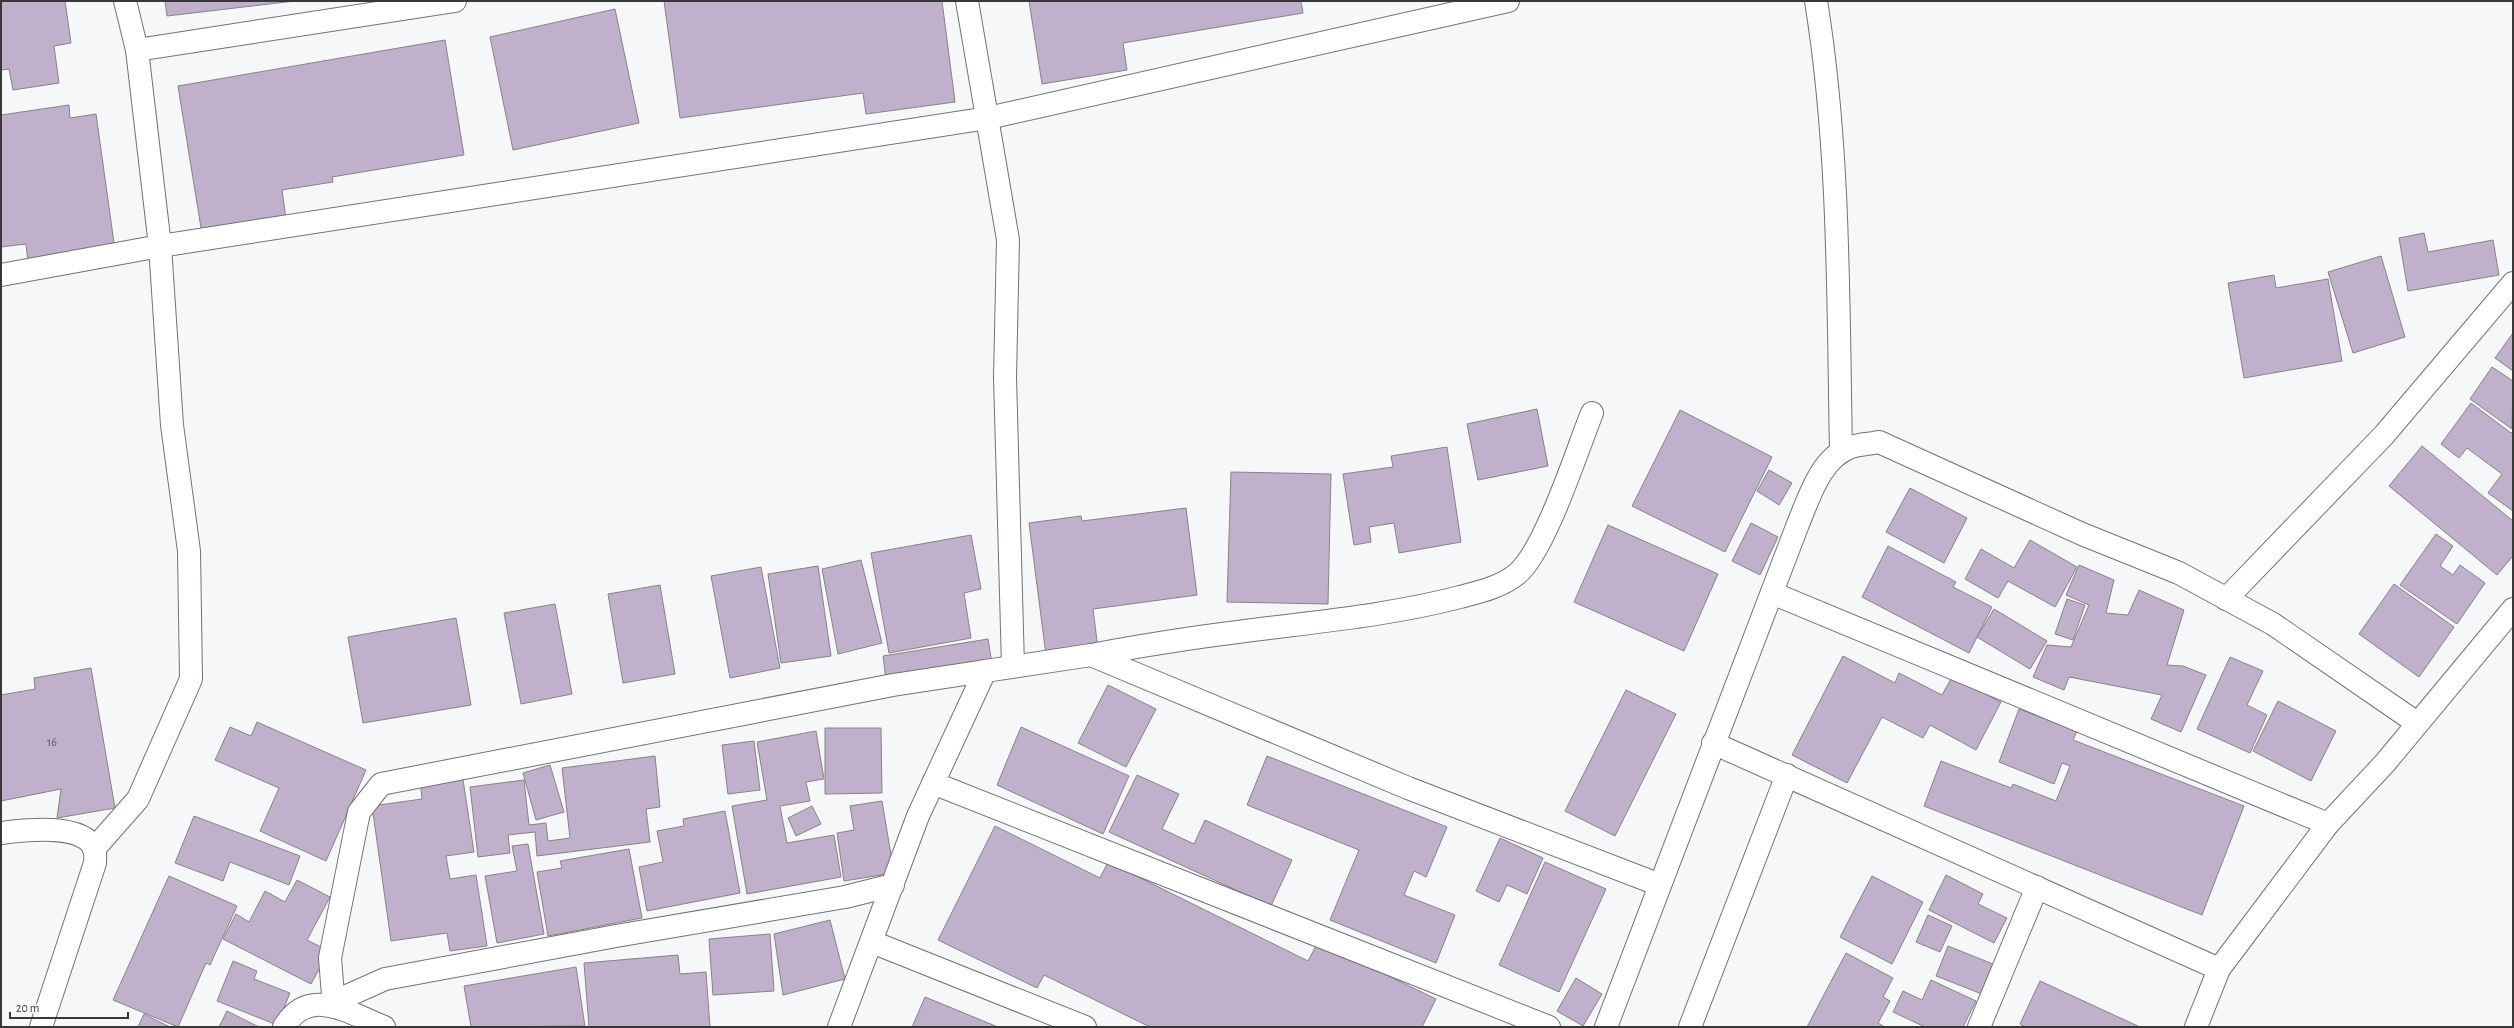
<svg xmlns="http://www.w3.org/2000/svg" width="2514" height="1028" viewBox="0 0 2514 1028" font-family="'Alegreya Sans',sans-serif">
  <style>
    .building { fill: #c0b0cc; stroke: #858485 }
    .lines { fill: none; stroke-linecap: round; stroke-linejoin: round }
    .minor-casing { stroke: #717374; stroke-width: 24 }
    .minor { stroke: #fff; stroke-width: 22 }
    .labels { text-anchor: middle; stroke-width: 3; stroke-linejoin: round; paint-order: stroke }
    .number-label { font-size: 12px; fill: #59565d }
  </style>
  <rect width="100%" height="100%" fill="#f6f7f9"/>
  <g class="building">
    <path d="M 1,1 L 65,1 L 71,43 L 54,46 L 59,83 L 13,90 L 9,69 L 1,70 Z"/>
    <path d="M 165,1 L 295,1 L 167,16 Z"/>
    <path d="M 664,1 L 942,1 L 955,102 L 866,114 L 863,93 L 680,118 Z"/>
    <path d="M 1029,1 L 1301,1 L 1303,13 L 1123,43 L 1127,70 L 1042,84 Z"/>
    <path d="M 615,9 L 639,123 L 513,150 L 490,37 Z"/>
    <path d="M 445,40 L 464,155 L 332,177 L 333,182 L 282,190 L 286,219 L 202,234 L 178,86 Z"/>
    <path d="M 69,105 L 70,118 L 96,114 L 115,250 L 28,262 L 26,244 L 1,247 L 1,115 Z"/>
    <path d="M 2424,233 L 2428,252 L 2493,240 L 2499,275 L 2408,291 L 2399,238 Z"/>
    <path d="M 2381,256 L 2405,337 L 2353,353 L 2328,272 Z"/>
    <path d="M 2274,275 L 2276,288 L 2328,279 L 2342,361 L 2244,378 L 2228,283 Z"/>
    <path d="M 2513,333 L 2513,371 L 2495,358 Z"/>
    <path d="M 2492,367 L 2513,381 L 2512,429 L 2470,399 Z"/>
    <path d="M 2471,403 L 2511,433 L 2513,431 L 2513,511 L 2488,493 L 2502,474 L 2467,448 L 2459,458 L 2441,444 Z"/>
    <path d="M 1537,409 L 1548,466 L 1478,480 L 1467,424 Z"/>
    <path d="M 1680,410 L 1772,457 L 1725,552 L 1632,506 Z"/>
    <path d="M 2422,446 L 2513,521 L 2513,556 L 2497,575 L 2389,486 Z"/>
    <path d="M 1447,447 L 1461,542 L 1399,553 L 1394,523 L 1369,527 L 1371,542 L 1354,545 L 1343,474 L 1393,467 L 1391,456 Z"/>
    <path d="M 1769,470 L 1792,483 L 1779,505 L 1757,491 Z"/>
    <path d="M 1231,472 L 1331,474 L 1328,604 L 1227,602 Z"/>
    <path d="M 1910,488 L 1967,518 L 1944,563 L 1886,532 Z"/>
    <path d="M 1186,508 L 1197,595 L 1093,609 L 1098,649 L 1046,655 L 1029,523 L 1081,516 L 1082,521 Z"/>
    <path d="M 1751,523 L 1778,537 L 1760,575 L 1732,561 Z"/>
    <path d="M 1608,525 L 1718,574 L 1684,651 L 1574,602 Z"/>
    <path d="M 2436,534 L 2453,546 L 2440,566 L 2453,575 L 2460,565 L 2485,583 L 2457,624 L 2400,585 Z"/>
    <path d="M 971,535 L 981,589 L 964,593 L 971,638 L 889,653 L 871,553 Z"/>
    <path d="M 2030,540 L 2077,567 L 2055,607 L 2008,581 L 1998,598 L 1965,579 L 1981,549 L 2014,568 Z"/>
    <path d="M 1888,546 L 1956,582 L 1953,587 L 1992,607 L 1969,653 L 1862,597 Z"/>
    <path d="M 861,560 L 882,643 L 838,654 L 822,569 Z"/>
    <path d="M 2079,565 L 2114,580 L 2106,613 L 2128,615 L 2139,590 L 2184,610 L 2167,665 L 2183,666 L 2206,675 L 2181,732 L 2151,719 L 2162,695 L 2069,677 L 2064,690 L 2033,677 L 2047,645 L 2071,647 L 2089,605 L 2066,595 Z"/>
    <path d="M 818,566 L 831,656 L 781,663 L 768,574 Z"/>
    <path d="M 761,567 L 780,668 L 730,678 L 711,576 Z"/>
    <path d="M 2394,584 L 2454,627 L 2419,677 L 2359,634 Z"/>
    <path d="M 660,585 L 675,674 L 623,683 L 608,594 Z"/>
    <path d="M 2067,599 L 2085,605 L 2073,640 L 2055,634 Z"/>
    <path d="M 555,604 L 572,694 L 521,704 L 504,613 Z"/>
    <path d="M 1994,609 L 2047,641 L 2030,669 L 1977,637 Z"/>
    <path d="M 456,618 L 471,705 L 363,723 L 348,637 Z"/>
    <path d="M 988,639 L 992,664 L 886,680 L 883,656 Z"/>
    <path d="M 1843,656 L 1895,683 L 1899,673 L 1942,695 L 1952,677 L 2001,702 L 1976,750 L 1930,725 L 1923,738 L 1882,717 L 1847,783 L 1792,755 Z"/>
    <path d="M 2230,657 L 2263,671 L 2247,705 L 2267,715 L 2250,753 L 2197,729 Z"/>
    <path d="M 91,668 L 115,808 L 57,818 L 61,789 L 1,801 L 1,695 L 35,689 L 34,678 Z"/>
    <path d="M 1108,685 L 1156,709 L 1126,767 L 1078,743 Z"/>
    <path d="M 1626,690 L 1676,714 L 1615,836 L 1565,811 Z"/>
    <path d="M 2278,701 L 2336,731 L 2311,781 L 2253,751 Z"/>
    <path d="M 2019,709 L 2077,731 L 2073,740 L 2244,806 L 2202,915 L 1924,806 L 1941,761 L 2011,788 L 2013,784 L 2056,801 L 2070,766 L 2062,763 L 2054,784 L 1999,762 Z"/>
    <path d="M 257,722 L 366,770 L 326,861 L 260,831 L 279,788 L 215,760 L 230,727 L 251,736 Z"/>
    <path d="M 1021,727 L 1129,776 L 1103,834 L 997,785 Z"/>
    <path d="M 825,728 L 881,728 L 882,793 L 825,794 Z"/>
    <path d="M 816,731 L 824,779 L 806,782 L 810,801 L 780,806 L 787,843 L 834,835 L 841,877 L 747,894 L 732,806 L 767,800 L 757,742 Z"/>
    <path d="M 754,741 L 760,790 L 728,794 L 722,745 Z"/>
    <path d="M 655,756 L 660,807 L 646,809 L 650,842 L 537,856 L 535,832 L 508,835 L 510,853 L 478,857 L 470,787 L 524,780 L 529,825 L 546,823 L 548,841 L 570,838 L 562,768 Z"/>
    <path d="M 1267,756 L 1447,827 L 1426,877 L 1414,871 L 1404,895 L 1455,915 L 1436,963 L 1330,920 L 1359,850 L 1247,805 Z"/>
    <path d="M 550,765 L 564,812 L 536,820 L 523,773 Z"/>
    <path d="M 462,773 L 474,852 L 446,856 L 450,879 L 476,875 L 487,946 L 450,951 L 447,933 L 391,941 L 372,806 L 422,799 L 420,779 Z"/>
    <path d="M 1137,775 L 1179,794 L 1162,829 L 1194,844 L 1205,820 L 1292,860 L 1271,906 L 1109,832 Z"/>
    <path d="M 882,801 L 894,873 L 844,881 L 837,833 L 854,830 L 850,806 Z"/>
    <path d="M 812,806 L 821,824 L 796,836 L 788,818 Z"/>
    <path d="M 725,811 L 740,893 L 647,911 L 639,867 L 663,862 L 657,831 L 684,826 L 683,819 Z"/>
    <path d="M 194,816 L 300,856 L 289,885 L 230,862 L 223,881 L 175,863 Z"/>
    <path d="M 995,826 L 1100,878 L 1108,862 L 1308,961 L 1318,942 L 1436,999 L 1422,1027 L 1150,1027 L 1044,975 L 1037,988 L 938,940 Z"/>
    <path d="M 1500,838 L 1543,858 L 1527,894 L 1507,885 L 1499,902 L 1476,891 Z"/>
    <path d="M 528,844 L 544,934 L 497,943 L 485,876 L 517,871 L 512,846 Z"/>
    <path d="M 629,849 L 642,918 L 548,936 L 537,872 L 562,868 L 560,861 Z"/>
    <path d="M 1545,862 L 1606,889 L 1559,992 L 1499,965 Z"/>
    <path d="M 1946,875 L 1983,894 L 1978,904 L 2007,918 L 1994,943 L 1929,910 Z"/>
    <path d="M 169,876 L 237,906 L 210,965 L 206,963 L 178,1027 L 113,1000 Z"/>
    <path d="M 1872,876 L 1923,902 L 1892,964 L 1840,937 Z"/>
    <path d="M 297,880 L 330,897 L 307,940 L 329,951 L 311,984 L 223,939 L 236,914 L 249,922 L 265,891 L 285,902 Z"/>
    <path d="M 1928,915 L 1952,926 L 1940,952 L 1916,942 Z"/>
    <path d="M 830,920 L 845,979 L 783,995 L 774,934 Z"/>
    <path d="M 770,934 L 774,991 L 713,995 L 709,939 Z"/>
    <path d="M 1948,946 L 1993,964 L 1982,994 L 1936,976 Z"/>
    <path d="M 1846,953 L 1893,978 L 1883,997 L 1890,1001 L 1878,1023 L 1885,1027 L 1807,1027 Z"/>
    <path d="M 678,955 L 680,974 L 706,972 L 710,1027 L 589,1027 L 584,963 Z"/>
    <path d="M 233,961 L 257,971 L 254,979 L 290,993 L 277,1025 L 217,1001 Z"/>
    <path d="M 576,967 L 585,1026 L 471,1027 L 464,986 Z"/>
    <path d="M 1576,978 L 1602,994 L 1583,1026 L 1557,1011 Z"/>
    <path d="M 1931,980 L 1976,1001 L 1963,1027 L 1925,1027 L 1893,1012 L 1903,991 L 1922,1000 Z"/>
    <path d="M 2040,981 L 2140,1027 L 2025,1027 L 2020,1024 Z"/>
    <path d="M 925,997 L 998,1027 L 912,1027 Z"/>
    <path d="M 227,1011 L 259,1027 L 219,1027 Z"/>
    <path d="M 144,1014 L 170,1027 L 138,1027 Z"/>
  </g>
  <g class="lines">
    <g class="minor-casing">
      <g id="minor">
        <path d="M 125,1 L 137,50 L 455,1"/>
        <path d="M 967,1 L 1008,240 L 1005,377 L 1013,666"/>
        <path d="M 1816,1 C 1840,149 1838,302 1841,452"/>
        <path d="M 1,275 L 160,246 L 988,118 L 1508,1"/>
        <path d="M 1772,593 L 2328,824"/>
        <path d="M 2226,599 L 2384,435 L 2513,283"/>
        <path d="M 1091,655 C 1140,646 1188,638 1238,632 C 1312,622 1387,616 1460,597 C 1479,592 1501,587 1517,574 C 1545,551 1577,450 1592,413"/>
        <path d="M 1713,743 L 2219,969"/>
        <path d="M 933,783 L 1549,1027"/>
        <path d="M 1,833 C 24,830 82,823 94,848 C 96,852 95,859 95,863 L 41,1027"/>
        <path d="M 94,849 L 138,799 L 191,679 L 189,551 L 172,425 L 160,246 L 137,50"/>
        <path d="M 872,942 L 1085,1027"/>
        <path d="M 334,1007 L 330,958 L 359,812 L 381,784 L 893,685 L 985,671"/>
        <path d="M 334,1007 L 347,996 L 385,979 L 616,936 L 845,897 L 893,885"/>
        <path d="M 284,1027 C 309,985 349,1013 384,1027"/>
        <path d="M 839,1027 L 918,816 L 985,671 L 1091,655 L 1408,788 L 1660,885"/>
        <path d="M 1606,1027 L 1798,524 C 1809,498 1821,457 1851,447 C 1860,444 1870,444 1879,442 L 2082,534 L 2179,573 L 2273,624 L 2417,723"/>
        <path d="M 1690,1027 L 1787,775"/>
        <path d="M 1979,1027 L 2037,887"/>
        <path d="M 2196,1027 L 2219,969 L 2328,824 L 2385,763 L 2513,609"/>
      </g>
    </g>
    <use href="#minor" class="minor"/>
  </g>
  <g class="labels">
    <g class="number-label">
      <text x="52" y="746">16</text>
    </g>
  </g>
  <rect width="2514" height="1028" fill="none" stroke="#373838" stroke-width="4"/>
  <path d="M10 1012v6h118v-6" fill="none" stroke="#373838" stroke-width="2"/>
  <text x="16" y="1012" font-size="12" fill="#373838" stroke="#f6f7f9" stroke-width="3" paint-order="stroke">20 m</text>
</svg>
